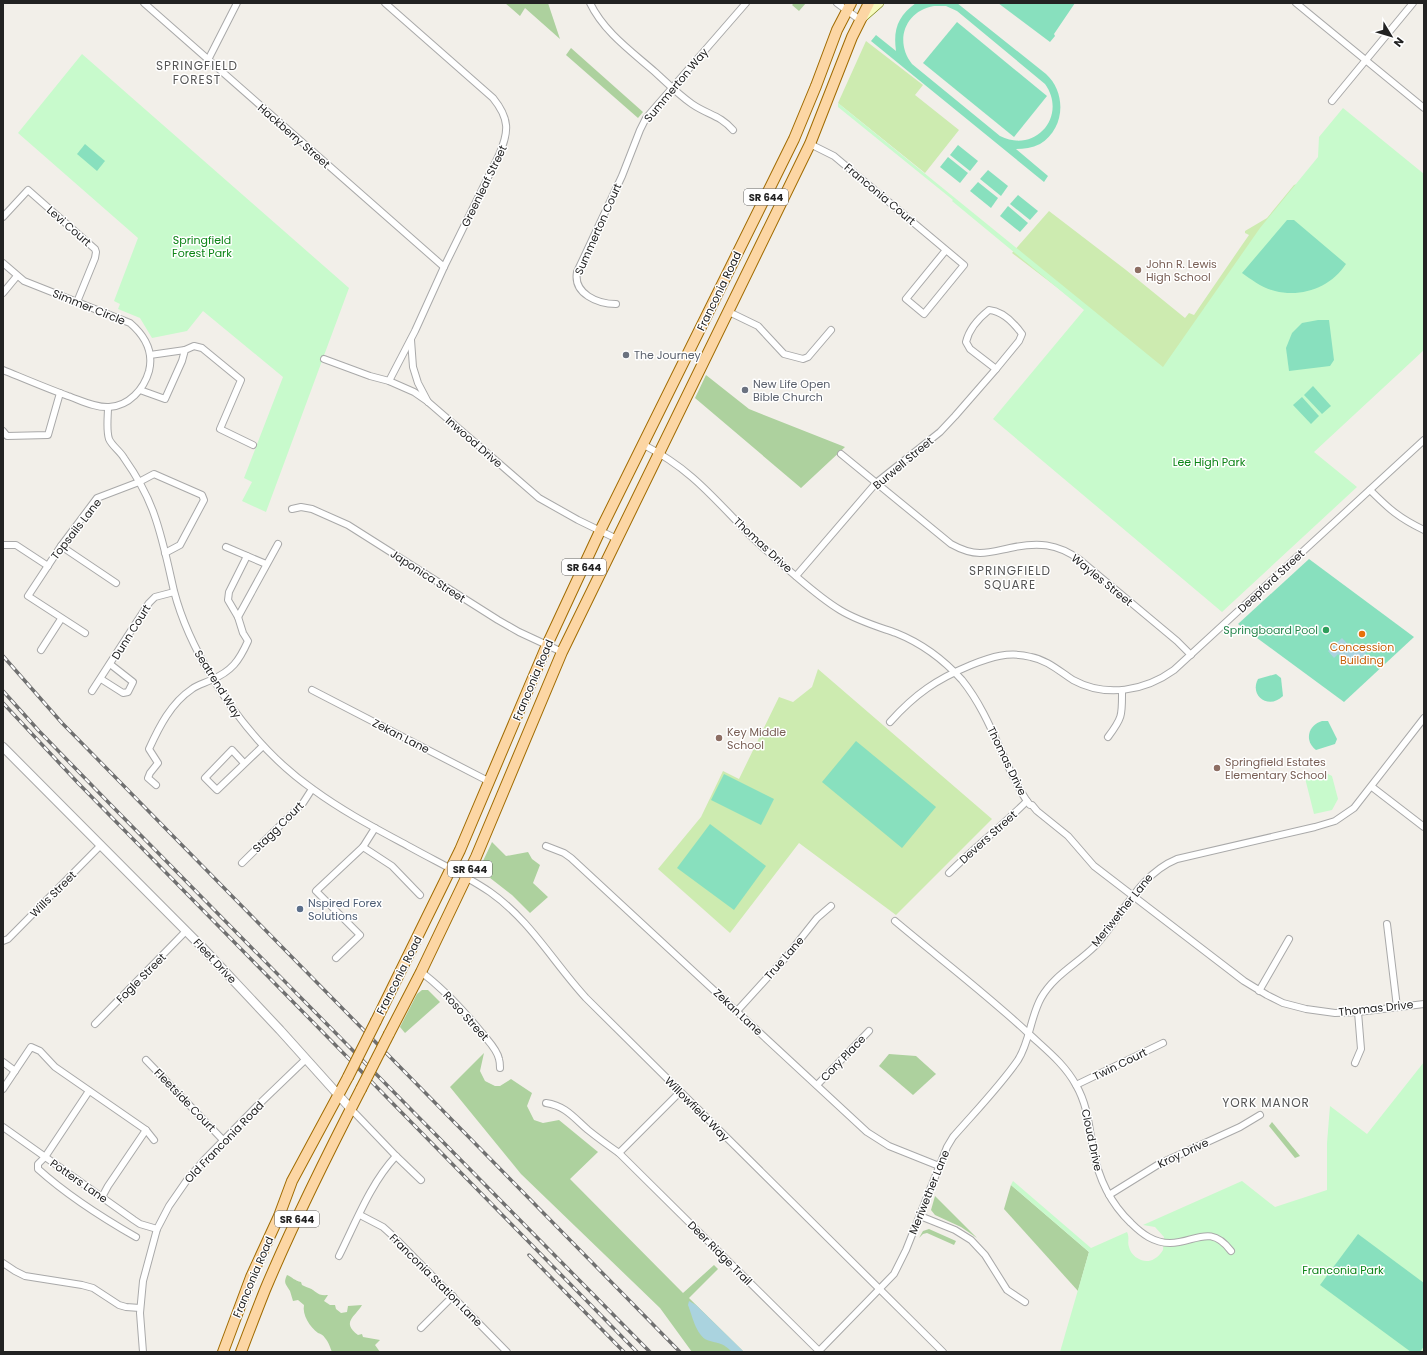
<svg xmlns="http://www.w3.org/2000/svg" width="1427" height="1355" viewBox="0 0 1427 1355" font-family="Poppins,sans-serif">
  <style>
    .grass { fill: #cdebb0 }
    .forest { fill: #add19e }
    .park { fill: #c8facc }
    .pitch { fill: #88e0be; fill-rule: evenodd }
    .water { fill: #aad3df }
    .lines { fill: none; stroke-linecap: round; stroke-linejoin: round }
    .minor-casing { stroke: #a9a9a9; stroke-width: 8 }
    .tertiary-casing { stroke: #a9a9a9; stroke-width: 10 }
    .secondary-casing { stroke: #707d05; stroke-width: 10 }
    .primary-casing { stroke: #a06b00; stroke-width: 12 }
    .minor { stroke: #fff; stroke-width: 6 }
    .tertiary { stroke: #fff; stroke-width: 8 }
    .secondary { stroke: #f7fabf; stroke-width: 9 }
    .primary { stroke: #fcd6a4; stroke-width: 10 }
    .rail-casing { stroke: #707070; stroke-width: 3.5 }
    .rail { stroke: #fff; stroke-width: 2; stroke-dasharray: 6; stroke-linecap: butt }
    .primary-bridge-casing { stroke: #a06b00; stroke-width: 12; stroke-linecap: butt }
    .primary-bridge { stroke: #fcd6a4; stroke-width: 10 }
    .education-dot { fill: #8d6e63; stroke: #fff; stroke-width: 1.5 }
    .worship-dot { fill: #6b7280; stroke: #fff; stroke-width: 1.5 }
    .leisure-dot { fill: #2e9e5b; stroke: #fff; stroke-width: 1.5 }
    .food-dot { fill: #e8710a; stroke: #fff; stroke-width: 1.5 }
    .service-dot { fill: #5c6f8a; stroke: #fff; stroke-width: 1.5 }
    .labels { text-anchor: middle; stroke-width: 3; stroke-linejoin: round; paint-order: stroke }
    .shield { fill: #fff; stroke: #646464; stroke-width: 1 }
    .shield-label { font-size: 10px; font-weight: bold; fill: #222 }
    .street-label { font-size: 11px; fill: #222; stroke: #fff }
    .park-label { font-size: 11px; fill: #0c8416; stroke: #fff }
    .education-label { font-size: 11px; fill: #785e54; stroke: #fff; text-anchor: start }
    .worship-label { font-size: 11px; fill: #5b616d; stroke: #fff; text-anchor: start }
    .leisure-label { font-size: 11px; fill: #27864d; stroke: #fff; text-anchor: end }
    .food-label { font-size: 11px; fill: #c56008; stroke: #fff }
    .service-label { font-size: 11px; fill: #4e5e75; stroke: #fff; text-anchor: start }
    .neighbourhood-label { font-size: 12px; letter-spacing: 1px; fill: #555; stroke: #fff }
  </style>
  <rect width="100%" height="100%" fill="#f2efe9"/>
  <g class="grass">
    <path d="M 866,41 L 923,85 L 915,95 L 959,130 L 925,173 L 838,103 Z"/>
    <path d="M 1297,184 L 1280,458 L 1012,253 L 1049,211 L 1126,270 L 1185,318 L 1189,313 L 1194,315 L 1242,245 L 1249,235 L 1245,233 L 1245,231 L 1267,218 L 1294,185 Z"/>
    <path d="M 818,669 L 992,819 L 896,915 L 799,843 L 730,933 L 658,869 L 701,817 L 723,771 L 739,779 L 779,697 L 793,702 L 812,687 Z"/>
  </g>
  <g class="forest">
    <path d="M 505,3 L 548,3 L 560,39 L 525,8 L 520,16 Z"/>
    <path d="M 794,3 L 806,3 L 799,11 L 792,5 Z"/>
    <path d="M 571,48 L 643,112 L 638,118 L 566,55 Z"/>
    <path d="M 706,375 L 749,409 L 845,447 L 801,488 L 695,398 Z"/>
    <path d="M 492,842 L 506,856 L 528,852 L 532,859 L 540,865 L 533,883 L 548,897 L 530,913 L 512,895 L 485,874 L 483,861 Z"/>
    <path d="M 422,990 L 428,990 L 440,1002 L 405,1033 L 400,1027 L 417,994 Z"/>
    <path d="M 484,1053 L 480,1071 L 485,1081 L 495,1086 L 500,1086 L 511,1079 L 532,1093 L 527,1106 L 534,1120 L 543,1123 L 559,1120 L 598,1152 L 570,1179 L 683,1293 L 714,1265 L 718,1269 L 689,1298 L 744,1352 L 692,1352 L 660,1308 L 521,1174 L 450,1087 Z"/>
    <path d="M 889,1054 L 916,1056 L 936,1074 L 913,1095 L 879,1066 Z"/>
    <path d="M 1272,1122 L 1300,1156 L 1295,1158 L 1269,1126 Z"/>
    <path d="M 1011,1185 L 1089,1252 L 1078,1291 L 1004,1209 Z"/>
    <path d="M 935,1196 L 977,1238 L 961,1227 L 935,1215 L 931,1210 Z"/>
    <path d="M 929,1229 L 956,1241 L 954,1245 L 927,1233 L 923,1234 L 919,1238 L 923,1231 Z"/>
    <path d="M 287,1275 C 292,1277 295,1281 301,1282 L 302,1285 C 304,1286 306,1287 309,1288 C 317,1291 316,1296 328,1295 L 324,1301 L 330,1305 L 335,1305 L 336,1309 L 341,1313 L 347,1312 L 348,1306 L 362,1305 C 355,1317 341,1322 358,1335 L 362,1334 L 363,1337 L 380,1340 L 375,1345 L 380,1352 L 332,1352 C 330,1347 329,1343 325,1338 C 323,1335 321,1334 318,1333 C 310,1327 302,1315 304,1305 L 298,1300 L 293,1301 C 292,1298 291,1294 290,1291 C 286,1284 283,1283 287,1275 Z"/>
  </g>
  <g class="park">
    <path d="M 82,54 L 349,288 L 266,512 L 242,501 L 252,482 L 244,478 L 283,377 L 203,311 L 187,331 L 152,338 L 140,318 L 118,309 L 120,304 L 114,301 L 138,238 L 18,133 Z"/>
    <path d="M 838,103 L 1163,367 L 1260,228 L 1318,157 L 1319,137 L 1343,108 L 1424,174 L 1424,350 L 1314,452 L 1357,487 L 1222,612 L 993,419 L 1084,310 L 952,201 L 953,200 L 838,107 Z"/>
    <path d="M 1326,773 L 1332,776 L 1338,799 L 1332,810 L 1314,814 L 1305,778 Z"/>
    <path d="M 1424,1062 L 1424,1352 L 1060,1352 L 1089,1252 L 1011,1185 L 1013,1181 L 1091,1248 L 1127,1232 C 1130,1238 1127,1242 1129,1247 C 1131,1257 1145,1265 1154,1259 C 1158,1257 1161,1253 1163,1250 L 1164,1237 L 1155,1227 L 1143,1225 L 1242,1181 L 1275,1207 L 1327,1190 L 1327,1143 L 1330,1106 L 1367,1134 Z"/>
  </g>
  <g class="pitch">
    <path d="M 916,3 L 957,3 L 1046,74 C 1067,93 1065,129 1040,144 C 1032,148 1024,149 1016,149 L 1048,176 L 1044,182 L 871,41 L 876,35 L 896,51 C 893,29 898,16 916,3 ZM 934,6 L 946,6 L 957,11 L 1045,84 C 1068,116 1035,154 1000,136 L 912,64 C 894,41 905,11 934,6 Z"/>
    <path d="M 998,3 L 1075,3 L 1054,34 L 1055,36 L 1050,42 Z"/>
    <path d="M 957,22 L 1047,96 L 1014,137 L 923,63 Z"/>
    <path d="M 85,144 L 105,161 L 97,171 L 77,154 Z"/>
    <path d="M 958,145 L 978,161 L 970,171 L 950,155 Z"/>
    <path d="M 948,157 L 968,173 L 960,183 L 940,167 Z"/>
    <path d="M 988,170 L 1008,186 L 1001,196 L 980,179 Z"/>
    <path d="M 978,182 L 998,198 L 991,208 L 970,191 Z"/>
    <path d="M 1018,195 L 1038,211 L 1030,220 L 1010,204 Z"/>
    <path d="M 1008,206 L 1028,223 L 1020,232 L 1000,216 Z"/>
    <path d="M 1287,220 L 1294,220 L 1346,264 C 1331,287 1302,298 1275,291 C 1262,288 1252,280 1242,273 Z"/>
    <path d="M 1318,320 L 1329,320 L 1334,360 L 1330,366 L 1289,371 L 1286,348 L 1292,333 L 1302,323 Z"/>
    <path d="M 1313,386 L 1331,406 L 1322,414 L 1304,395 Z"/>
    <path d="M 1302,397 L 1319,416 L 1311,424 L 1293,405 Z"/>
    <path d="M 1309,559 L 1414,637 L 1344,702 L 1238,624 Z"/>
    <path d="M 1276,674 L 1281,678 L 1283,696 C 1269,710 1249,696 1258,679 Z"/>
    <path d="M 1322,721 L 1328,721 L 1337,739 L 1335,744 L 1316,750 C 1304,741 1308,725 1322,721 Z"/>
    <path d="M 856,741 L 936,807 L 902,848 L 822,782 Z"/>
    <path d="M 724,774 L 774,799 L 761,825 L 711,800 Z"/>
    <path d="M 710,824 L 766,866 L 734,910 L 677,868 Z"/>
    <path d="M 1358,1234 L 1424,1283 L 1424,1346 L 1420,1352 L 1411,1352 L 1320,1285 Z"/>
  </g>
  <g class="water">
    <path d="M 1342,638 L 1353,650 L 1360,644 L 1367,652 L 1350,667 L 1338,654 L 1334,658 L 1328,651 Z"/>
    <path d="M 689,1301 L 696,1305 L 744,1352 L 732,1352 C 722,1342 719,1344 707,1340 C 696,1335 692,1315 688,1305 Z"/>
  </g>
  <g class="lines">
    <g class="minor-casing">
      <g id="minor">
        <path d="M 144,3 L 444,267"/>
        <path d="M 385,3 L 493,98 C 510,119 509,132 499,155 L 444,267 L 415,331 L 389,381"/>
        <path d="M 590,3 C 604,32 631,51 655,72 C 667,83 679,95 692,104 C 708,115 720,115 733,130"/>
        <path d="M 837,3 L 860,20"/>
        <path d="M 1296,3 L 1424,108"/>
        <path d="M 208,60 L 237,3"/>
        <path d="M 1332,101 L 1413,3"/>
        <path d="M 810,144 L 834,156 L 964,265 L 924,314 L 906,299 L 946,250"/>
        <path d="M 3,217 L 28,190 L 95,249 L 96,252 L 95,258 L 77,302"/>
        <path d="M 3,263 L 24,281 L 130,323 C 144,335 154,351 149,371 C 144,389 129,406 109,407 C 95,408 80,400 68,396 C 46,388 25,379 3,370"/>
        <path d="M 3,293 L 17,276"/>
        <path d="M 616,304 C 598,304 573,294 577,272 L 622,176 L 640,130 L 646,118 L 746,3"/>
        <path d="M 989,310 C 1002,311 1014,323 1022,334 L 1019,341 L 996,369 L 970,349 L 966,342 C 969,329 979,318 989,310 Z"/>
        <path d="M 729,312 L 758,326 L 784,354 L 803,359 L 808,357 L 831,330"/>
        <path d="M 411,340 L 413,367 L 418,383 L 428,402"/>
        <path d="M 150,355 L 185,350"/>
        <path d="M 324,359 L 370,376 L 389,381 L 414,392 L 427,401 L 539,498 L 578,520 L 617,539"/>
        <path d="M 140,390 L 165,399 L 182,361 L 185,350 L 194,346 L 202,348 L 241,380 L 220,429 L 253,445"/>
        <path d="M 108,407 C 108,417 106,430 109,439 C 112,446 120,451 124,458 C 136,475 147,494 154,514 C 163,539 168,565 174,591 C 182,622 196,651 213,679 C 239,721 272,761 314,790 C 344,812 377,829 410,847 C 437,862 465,875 490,892 C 530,920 553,962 586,998 L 943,1352"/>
        <path d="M 3,431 L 7,436 L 48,435 L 60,393"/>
        <path d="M 644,445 C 689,468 711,495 745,530 C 757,543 772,555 785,567 C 803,582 820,598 840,610 C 858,621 876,626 896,633 C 921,643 944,660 962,680 C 983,706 995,738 1009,768 C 1015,780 1021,794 1030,805 L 1032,805 L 1037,811 L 1068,836 L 1094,866 L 1244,981 L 1267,995 L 1283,1003 L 1306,1009 L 1335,1013 L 1358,1012 L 1424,1004"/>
        <path d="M 841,454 L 951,544 C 960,549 969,553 980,553 C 990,553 1000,550 1010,548 C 1037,542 1057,543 1080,560 L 1177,641 L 1191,655"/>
        <path d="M 1370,490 C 1389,509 1399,518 1424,530"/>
        <path d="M 292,509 L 301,507 L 312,509 L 348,525 L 498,620 L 519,632 L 562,652"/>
        <path d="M 3,545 L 16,545 L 48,566"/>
        <path d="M 61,546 L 116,583"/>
        <path d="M 226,547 L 266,564"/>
        <path d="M 796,576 L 876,483 L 940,432 L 955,416 L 996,369"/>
        <path d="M 238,617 L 278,544"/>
        <path d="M 85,633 L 28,596 L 61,546 L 97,498 L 139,482 L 154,474 L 202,495 L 204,500 L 180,545 L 165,553"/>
        <path d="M 41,650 L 61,619"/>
        <path d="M 101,679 L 123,693 L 128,692 L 133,682 L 110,664"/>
        <path d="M 312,690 L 490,782"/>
        <path d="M 92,691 L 149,603 L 155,597 L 174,592"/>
        <path d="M 890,722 C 915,694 937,679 971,665 C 991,657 1009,651 1031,657 C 1047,660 1059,671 1073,680 C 1106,698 1145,691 1174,670 L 1424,440"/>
        <path d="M 1108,737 C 1123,717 1122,715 1122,691"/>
        <path d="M 244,763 L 232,750 L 205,778 L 217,790 L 263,746"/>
        <path d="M 156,785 L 148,778 L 150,773 L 158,763 L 149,749 C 159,727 171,703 192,689 C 197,685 205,683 211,680 C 232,671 239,661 248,641 L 243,633 L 238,617 L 228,600 L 229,592 L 247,556"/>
        <path d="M 1372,787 L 1424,827"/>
        <path d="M 546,846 L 564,853 L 571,858 L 867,1132 L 889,1146 L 939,1166"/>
        <path d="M 363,847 L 392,866 L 420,895"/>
        <path d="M 242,863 L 303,803 L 312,789"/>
        <path d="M 949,873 C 974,848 1002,826 1027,801"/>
        <path d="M 895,921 C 939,958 985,993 1027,1032 C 1045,1049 1064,1063 1076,1085 C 1088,1106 1089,1127 1093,1149 C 1098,1177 1110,1203 1131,1223 C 1142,1234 1154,1243 1170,1243 C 1195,1243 1210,1223 1231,1251"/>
        <path d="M 1387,924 L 1397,1007"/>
        <path d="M 3,941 L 8,939 L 101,845"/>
        <path d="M 336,958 L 360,935 L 316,891 L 363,847 L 375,828"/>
        <path d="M 421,972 C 444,989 463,1010 482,1033 C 488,1041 497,1049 499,1059 C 500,1062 500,1065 500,1068"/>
        <path d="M 1259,991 L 1289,939"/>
        <path d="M 737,1011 L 787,956 L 817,918 L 831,906"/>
        <path d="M 95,1024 L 186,931"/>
        <path d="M 146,1060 L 223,1140"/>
        <path d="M 3,1062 L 15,1071 L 3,1089"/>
        <path d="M 1355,1063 L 1361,1049 L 1358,1012"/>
        <path d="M 15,1071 L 31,1047 L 40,1051 L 55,1067 L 146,1130 L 154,1140"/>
        <path d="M 817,1085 L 869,1031"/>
        <path d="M 1076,1085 L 1163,1043"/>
        <path d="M 89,1091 L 45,1157 L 38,1164 L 38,1169 C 68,1196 101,1217 136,1237"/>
        <path d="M 546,1103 C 566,1106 574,1118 588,1130 C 598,1138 609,1146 619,1153 L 820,1352"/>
        <path d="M 351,1109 L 396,1156 L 421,1180"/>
        <path d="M 3,1127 L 134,1220 L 140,1224 L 157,1229"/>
        <path d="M 619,1153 L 680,1092"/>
        <path d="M 1109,1195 L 1159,1164 L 1240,1127 L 1260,1115"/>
        <path d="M 102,1197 L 108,1186 L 146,1130"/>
        <path d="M 360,1215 L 383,1227 L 393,1236 L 507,1352"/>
        <path d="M 920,1216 L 955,1230 L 971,1240 L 985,1255 L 1007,1290 L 1025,1302"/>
        <path d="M 339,1256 C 356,1222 370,1184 396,1156"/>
        <path d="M 3,1263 L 15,1271 L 25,1276 L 82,1285 L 93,1288 L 119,1305 L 126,1307 L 140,1308"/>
        <path d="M 421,1328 L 453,1296"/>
        <path d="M 819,1351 L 894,1274 L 906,1250 L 947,1147 L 953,1137 C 974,1113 1000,1086 1018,1060 C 1030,1041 1030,1018 1041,998 C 1054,975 1077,964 1095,946 C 1122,917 1138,875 1177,859 L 1315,827 L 1335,821 L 1354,808 L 1424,718"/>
        <path d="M 143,1352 L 140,1313 L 143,1281 L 157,1229 L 169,1206 L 187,1180 L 204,1160 L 256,1107 L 306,1059"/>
      </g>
    </g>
    <g class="tertiary-casing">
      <path id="tertiary" d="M 3,747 L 202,947 L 280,1030 L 351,1109"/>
    </g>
    <g class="secondary-casing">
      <path id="secondary" d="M 862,18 L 879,3"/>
    </g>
    <g class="primary-casing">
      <g id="primary">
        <path d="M 376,1021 L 460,850 L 547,645 L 600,531 L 794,139 L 816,86 L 837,30 L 851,3"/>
        <path d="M 389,1034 L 421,972 L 476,857 L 562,652 L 810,144 L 852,37 L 869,3"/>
        <path d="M 223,1352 L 251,1277 L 279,1216 L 292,1181 L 348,1077"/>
        <path d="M 241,1352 C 249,1331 257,1310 265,1290 C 294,1221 327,1155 361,1089"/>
      </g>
    </g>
    <use href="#minor" class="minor"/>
    <use href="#tertiary" class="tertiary"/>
    <use href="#secondary" class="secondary"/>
    <use href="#primary" class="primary"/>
    <g class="rail-casing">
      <g id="rail">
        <path d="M 3,656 L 62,723 L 680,1352"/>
        <path d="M 3,691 L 39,731 L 111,805 L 650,1352"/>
        <path d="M 3,703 L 78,783 L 637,1352"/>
        <path d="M 529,1255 L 624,1352"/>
      </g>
    </g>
    <use href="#rail" class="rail"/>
    <g class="primary-bridge-casing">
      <g id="primary-bridge">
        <path d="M 348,1077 L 376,1021"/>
        <path d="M 361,1089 L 389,1034"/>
      </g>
    </g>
    <use href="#primary-bridge" class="primary-bridge"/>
  </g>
  <g class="education-dot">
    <circle cx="1138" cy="270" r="4"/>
    <circle cx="719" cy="738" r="4"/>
    <circle cx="1217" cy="768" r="4"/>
  </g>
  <g class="worship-dot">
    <circle cx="626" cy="355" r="4"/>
    <circle cx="745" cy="390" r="4"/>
  </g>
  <circle class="leisure-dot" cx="1326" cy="630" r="4"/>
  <circle class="food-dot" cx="1362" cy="634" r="4"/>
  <circle class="service-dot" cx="300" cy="909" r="4"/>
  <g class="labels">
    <g class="shield">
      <rect x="744" y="189" width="44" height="16" rx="3"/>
      <rect x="562" y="559" width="44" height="16" rx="3"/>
      <rect x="448" y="861" width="44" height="16" rx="3"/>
      <rect x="275" y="1211" width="44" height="16" rx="3"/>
    </g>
    <g class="shield-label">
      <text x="766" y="201">SR 644</text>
      <text x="584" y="571">SR 644</text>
      <text x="470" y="873">SR 644</text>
      <text x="297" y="1223">SR 644</text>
    </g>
    <g class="street-label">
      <text transform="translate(676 85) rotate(-50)" y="4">Summerton Way</text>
      <text transform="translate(294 136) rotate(41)" y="4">Hackberry Street</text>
      <text transform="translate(484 186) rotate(-64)" y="4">Greenleaf Street</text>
      <text transform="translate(880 194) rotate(40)" y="4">Franconia Court</text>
      <text transform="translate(69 226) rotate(41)" y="4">Levi Court</text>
      <text transform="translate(598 229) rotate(-66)" y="4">Summerton Court</text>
      <text transform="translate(719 291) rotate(-64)" y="4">Franconia Road</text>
      <text transform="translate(89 307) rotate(22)" y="4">Simmer Circle</text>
      <text transform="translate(474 442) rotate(41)" y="4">Inwood Drive</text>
      <text transform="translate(903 463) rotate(-40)" y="4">Burwell Street</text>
      <text transform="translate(76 529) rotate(-52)" y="4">Topsails Lane</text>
      <text transform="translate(763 545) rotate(43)" y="4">Thomas Drive</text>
      <text transform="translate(428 576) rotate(33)" y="4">Japonica Street</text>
      <text transform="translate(1102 580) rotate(39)" y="4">Wayles Street</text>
      <text transform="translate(1271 581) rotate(-43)" y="4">Deepford Street</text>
      <text transform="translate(131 632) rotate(-58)" y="4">Dunn Court</text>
      <text transform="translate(533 680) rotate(-67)" y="4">Franconia Road</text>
      <text transform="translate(218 684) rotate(58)" y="4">Seatrend Way</text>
      <text transform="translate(401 736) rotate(27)" y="4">Zekan Lane</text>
      <text transform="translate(1007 761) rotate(64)" y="4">Thomas Drive</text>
      <text transform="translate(278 827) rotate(-45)" y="4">Stagg Court</text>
      <text transform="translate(988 837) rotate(-42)" y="4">Devers Street</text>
      <text transform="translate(53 894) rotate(-45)" y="4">Wills Street</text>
      <text transform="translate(1122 910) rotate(-51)" y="4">Meriwether Lane</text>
      <text transform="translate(784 958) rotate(-49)" y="4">True Lane</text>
      <text transform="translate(215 961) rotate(47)" y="4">Fleet Drive</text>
      <text transform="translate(399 975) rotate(-63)" y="4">Franconia Road</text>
      <text transform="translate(141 978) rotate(-45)" y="4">Fogle Street</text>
      <text transform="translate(1376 1008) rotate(-6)" y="4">Thomas Drive</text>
      <text transform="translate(738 1012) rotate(43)" y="4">Zekan Lane</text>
      <text transform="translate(466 1016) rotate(48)" y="4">Roso Street</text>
      <text transform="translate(843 1058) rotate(-46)" y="4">Cory Place</text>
      <text transform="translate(1120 1064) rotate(-26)" y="4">Twin Court</text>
      <text transform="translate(185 1100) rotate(46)" y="4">Fleetside Court</text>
      <text transform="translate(697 1109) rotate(45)" y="4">Willowfield Way</text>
      <text transform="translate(1092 1140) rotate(78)" y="4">Cloud Drive</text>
      <text transform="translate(224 1142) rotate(-46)" y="4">Old Franconia Road</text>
      <text transform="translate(1183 1153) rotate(-25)" y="4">Kroy Drive</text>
      <text transform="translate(79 1181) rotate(35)" y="4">Potters Lane</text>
      <text transform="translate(929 1192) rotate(-68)" y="4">Meriwether Lane</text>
      <text transform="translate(720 1253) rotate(45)" y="4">Deer Ridge Trail</text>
      <text transform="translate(253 1277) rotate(-67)" y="4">Franconia Road</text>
      <text transform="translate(436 1280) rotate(45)" y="4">Franconia Station Lane</text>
    </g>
    <g class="park-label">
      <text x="202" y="244">Springfield<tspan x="202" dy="13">Forest Park</tspan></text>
      <text x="1209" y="466">Lee High Park</text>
      <text x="1343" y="1274">Franconia Park</text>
    </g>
    <g class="education-label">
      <text x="1146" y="268">John R. Lewis<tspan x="1146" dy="13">High School</tspan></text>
      <text x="727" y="736">Key Middle<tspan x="727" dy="13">School</tspan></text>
      <text x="1225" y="766">Springfield Estates<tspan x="1225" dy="13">Elementary School</tspan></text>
    </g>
    <g class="worship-label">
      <text x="634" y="359">The Journey</text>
      <text x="753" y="388">New Life Open<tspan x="753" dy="13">Bible Church</tspan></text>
    </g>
    <g class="leisure-label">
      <text x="1318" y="634">Springboard Pool</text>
    </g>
    <g class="food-label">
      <text x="1362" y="651">Concession<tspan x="1362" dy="13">Building</tspan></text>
    </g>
    <g class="service-label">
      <text x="308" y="907">Nspired Forex<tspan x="308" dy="13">Solutions</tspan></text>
    </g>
    <g class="neighbourhood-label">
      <text x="197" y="70">SPRINGFIELD<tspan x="197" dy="14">FOREST</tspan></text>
      <text x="1010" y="575">SPRINGFIELD<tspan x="1010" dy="14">SQUARE</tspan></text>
      <text x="1266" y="1107">YORK MANOR</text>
    </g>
  </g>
  <rect width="1427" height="1355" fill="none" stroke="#222222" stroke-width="8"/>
  <g transform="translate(1391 36) rotate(128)" stroke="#ffffff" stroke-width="3" paint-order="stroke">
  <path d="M0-3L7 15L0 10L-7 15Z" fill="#222222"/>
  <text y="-6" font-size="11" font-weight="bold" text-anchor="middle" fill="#222222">N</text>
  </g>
</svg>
